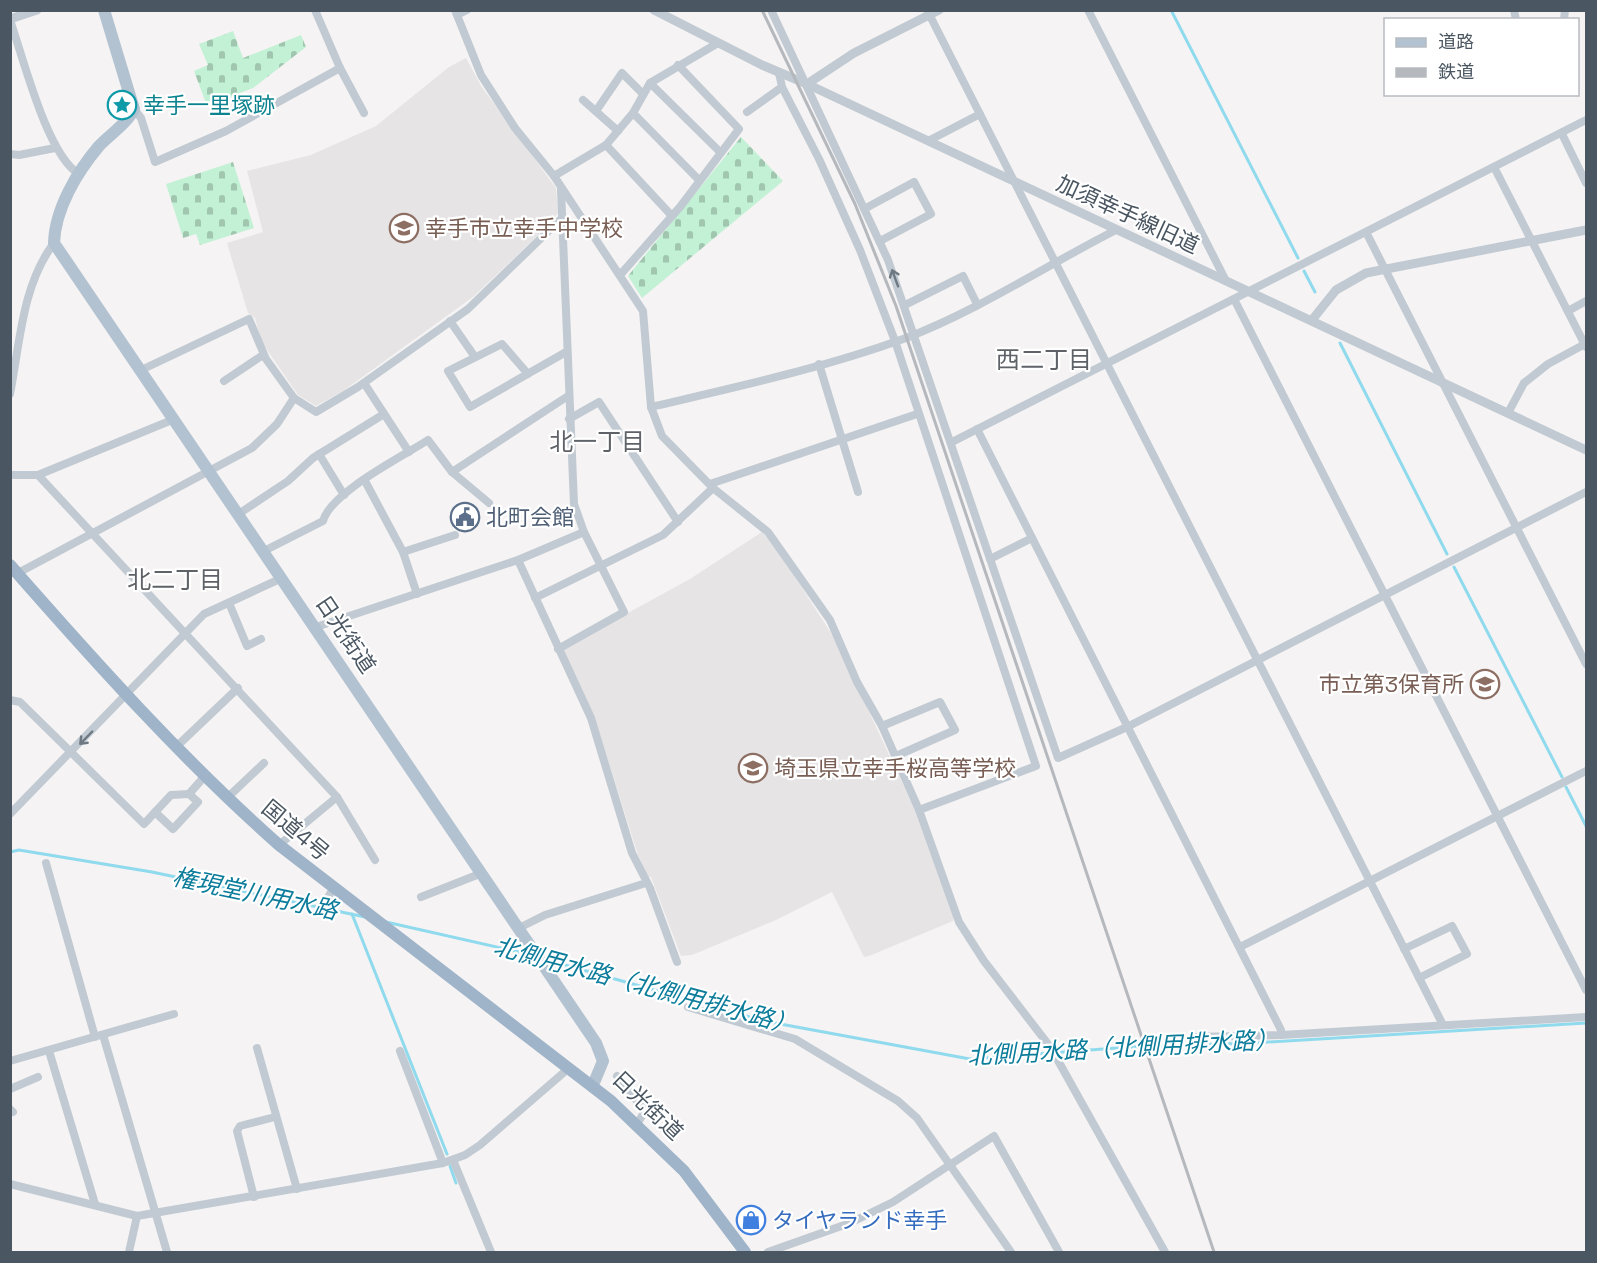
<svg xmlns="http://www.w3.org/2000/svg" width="1597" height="1263" viewBox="0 0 1597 1263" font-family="'Space Grotesk','Noto Sans JP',sans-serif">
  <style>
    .education { fill: #e6e4e5 }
    .cemetery { fill: url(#cemetery-stones) }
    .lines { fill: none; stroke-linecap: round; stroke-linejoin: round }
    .stream { stroke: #90daee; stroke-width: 3 }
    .minor { stroke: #c1cad2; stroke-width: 8 }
    .tertiary { stroke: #c1cad2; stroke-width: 9 }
    .primary { stroke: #b3c2d1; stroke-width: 12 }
    .trunk { stroke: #9fb4c9; stroke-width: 12 }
    .rail { stroke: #b5b8bd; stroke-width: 3 }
    .oneway { stroke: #6e7983 }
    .labels { text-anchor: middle; stroke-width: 4.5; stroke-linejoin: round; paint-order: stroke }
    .culture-label { font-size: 22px; fill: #0d838f; stroke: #fff; text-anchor: start }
    .street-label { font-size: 22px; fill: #4a5661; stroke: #fff }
    .education-label { font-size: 22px; fill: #785e54; stroke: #fff; text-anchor: start }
    .service-label { font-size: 22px; fill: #4e5e75; stroke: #fff; text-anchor: start }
    .shop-label { font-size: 22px; fill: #366cbe; stroke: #fff; text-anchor: start }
    .neighbourhood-label { font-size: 24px; fill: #5f6368; stroke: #fff }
    .water-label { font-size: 24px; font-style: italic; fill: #0c7c9b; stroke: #fff }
  </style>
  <defs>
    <pattern id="cemetery-stones" width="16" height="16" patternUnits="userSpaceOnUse" patternTransform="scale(1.5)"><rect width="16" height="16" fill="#c3f1d5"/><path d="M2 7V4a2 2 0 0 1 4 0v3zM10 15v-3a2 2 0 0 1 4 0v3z" fill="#a0c6b0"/></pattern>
  </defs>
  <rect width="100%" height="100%" fill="#f5f3f3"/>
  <g class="education">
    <path d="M 466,58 L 481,86 L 556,188 L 558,213 L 550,224 L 473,297 L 343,391 L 316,406 L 298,395 L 261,341 L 255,318 L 248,313 L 227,243 L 263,232 L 247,171 L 311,155 L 376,126 L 449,67 Z"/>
    <path d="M 762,532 L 775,546 L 836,641 L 914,808 L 954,917 L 953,921 L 869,956 L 864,957 L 832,892 L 776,920 L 692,955 L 681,956 L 651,877 L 648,877 L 638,855 L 595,719 L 564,653 L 564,648 L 690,579 Z"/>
  </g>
  <g class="cemetery">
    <path d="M 233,31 L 243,58 L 301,35 L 306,47 L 253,88 L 207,106 L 194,71 L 208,65 L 199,44 Z"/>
    <path d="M 741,137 L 783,181 L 642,298 L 628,276 Z"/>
    <path d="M 233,162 L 254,228 L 200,245 L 196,234 L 183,238 L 166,184 Z"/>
  </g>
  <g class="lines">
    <g class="stream">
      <path d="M 1171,10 L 1298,258"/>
      <path d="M 1304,271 L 1315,292"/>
      <path d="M 1340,343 L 1447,554"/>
      <path d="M 1454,567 L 1562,777"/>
      <path d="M 1566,787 L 1586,826"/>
      <path d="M 10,852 L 19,850 L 152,872 L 365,917"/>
      <path d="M 352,914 L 447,1154"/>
      <path d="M 386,922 L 532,955"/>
      <path d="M 544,959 L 764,1021 L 970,1059 L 1130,1047 L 1252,1043 L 1586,1023"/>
      <path d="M 450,1166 L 456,1183"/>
    </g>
    <g class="minor">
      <path d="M 455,10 L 481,75 L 515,128 L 554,176 L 643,311 L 651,407 L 662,436 L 713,488 L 768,532 L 830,620 L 857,682 L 882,726 L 919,810 L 959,922 L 984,961 L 1051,1048 L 1165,1252"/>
      <path d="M 771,10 L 888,260 L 1058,758 L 1127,727 L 1586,492"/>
      <path d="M 927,10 L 1443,1025"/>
      <path d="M 1088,10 L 1226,281"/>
      <path d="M 1514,10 L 1516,20"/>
      <path d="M 457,15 L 467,10"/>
      <path d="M 10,20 C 23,57 47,155 79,174"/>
      <path d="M 1564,20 L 1565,10"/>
      <path d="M 340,68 L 364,113"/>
      <path d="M 650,83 L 720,152"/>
      <path d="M 782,87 L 819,159 L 860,250 L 895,341 L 1036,766 L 919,810"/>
      <path d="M 583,100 L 618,131"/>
      <path d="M 134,109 L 141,118 L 155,162 L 226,131 L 340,68 L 315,10"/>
      <path d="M 596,111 L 622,73 L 643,94"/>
      <path d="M 747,112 L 782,87 L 779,73"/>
      <path d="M 633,113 L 699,180"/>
      <path d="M 1562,134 L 1586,183"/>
      <path d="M 928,141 L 980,114"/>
      <path d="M 606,145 L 672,216"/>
      <path d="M 10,154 L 19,155 L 55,148"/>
      <path d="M 1494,167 L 1586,347"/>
      <path d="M 554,176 L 606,145 L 633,113 L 650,83 L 718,43"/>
      <path d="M 866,208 L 914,182 L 931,214 L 880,241"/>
      <path d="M 1366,232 L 1586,664"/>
      <path d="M 620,275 L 680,207 L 739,129 L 678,65"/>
      <path d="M 1234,299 L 1586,990"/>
      <path d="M 905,305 L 963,276 L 977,304"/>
      <path d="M 1568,311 L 1586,301"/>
      <path d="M 450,321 L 475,357"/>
      <path d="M 819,364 L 858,492"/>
      <path d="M 528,374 L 502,344 L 448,371 L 470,407 L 566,352"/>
      <path d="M 224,381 L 263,355"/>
      <path d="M 364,383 L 409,452"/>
      <path d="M 10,394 C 20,343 22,285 54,243"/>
      <path d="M 294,398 L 316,412 L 358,387 L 468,309 L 563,217"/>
      <path d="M 651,407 C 736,387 824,368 906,338 C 979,310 1047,265 1116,230"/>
      <path d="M 1508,413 L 1524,383 L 1548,364 L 1585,344"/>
      <path d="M 569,419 L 599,402 L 678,522"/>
      <path d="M 977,429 L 1281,1030 L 1281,1035"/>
      <path d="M 952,442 L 1586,120"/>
      <path d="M 319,454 L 344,495"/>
      <path d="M 452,472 L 568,396"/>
      <path d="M 10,475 L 38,475 L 337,797 L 375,860"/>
      <path d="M 38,475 L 172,420"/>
      <path d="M 365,481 L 403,552 L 455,535"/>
      <path d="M 710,484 L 917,414"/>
      <path d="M 237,515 L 288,481 L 313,458 L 384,414"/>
      <path d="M 262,552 L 323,521 C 331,492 402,457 428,440 L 452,472 L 489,503"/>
      <path d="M 403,552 L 417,594"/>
      <path d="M 990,559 L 1032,538"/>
      <path d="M 518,560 L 591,718 L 632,853 L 650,888 L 677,962"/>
      <path d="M 18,573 L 252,448 L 277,424 L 294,398 L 266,359 L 249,319 L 139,371"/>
      <path d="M 535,598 L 663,535 L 713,488"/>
      <path d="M 229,603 L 247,646 L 261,639"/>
      <path d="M 316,627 L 518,560 L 584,532"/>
      <path d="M 558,649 L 624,612 L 584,532 L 574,504 L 561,190"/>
      <path d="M 10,700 L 20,702 L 144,824 L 171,795 L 189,794"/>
      <path d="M 882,726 L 940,702 L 955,730 L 896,756"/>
      <path d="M 175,748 L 238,688"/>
      <path d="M 227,798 L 264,763"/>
      <path d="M 155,812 L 173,829 L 198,802 L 189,794 L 204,777"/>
      <path d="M 10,814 L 204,614 L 282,578"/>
      <path d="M 279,845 L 337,797"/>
      <path d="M 46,863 L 95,1037"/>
      <path d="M 421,897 L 482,873"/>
      <path d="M 319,913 L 334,887"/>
      <path d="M 519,928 L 545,915 L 646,883"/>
      <path d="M 1240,947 L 1586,771"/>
      <path d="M 1404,949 L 1452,926 L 1467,954 L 1419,978"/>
      <path d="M 688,1007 L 795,1039 L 898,1101 L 917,1118 L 1011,1252"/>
      <path d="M 103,1035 L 167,1252"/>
      <path d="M 1194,1037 L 1281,1035 L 1586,1017"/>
      <path d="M 257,1048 L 297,1189"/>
      <path d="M 49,1051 L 95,1204"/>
      <path d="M 400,1051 L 443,1163"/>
      <path d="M 10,1061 L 174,1014"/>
      <path d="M 617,1076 L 645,1111 L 637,1124"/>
      <path d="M 10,1089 L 38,1077"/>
      <path d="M 10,1109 L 13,1112"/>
      <path d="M 453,1160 L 491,1252"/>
      <path d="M 10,1184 L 137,1216 L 443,1163 L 465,1155 L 480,1145 L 569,1068"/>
      <path d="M 254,1197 L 237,1131 L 240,1126 L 275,1117"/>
      <path d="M 129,1252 L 137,1216"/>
      <path d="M 768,1252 L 850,1223 L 893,1202 L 994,1136 L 1059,1252"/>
    </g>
    <g class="tertiary">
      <path d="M 654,10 L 762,65 L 807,84 L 1586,450"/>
      <path d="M 10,19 L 37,10"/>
      <path d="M 807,84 L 854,53 L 939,10"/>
      <path d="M 1312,320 L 1336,290 L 1366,273 L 1586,230"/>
    </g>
    <path class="primary" d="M 104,10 L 134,109 C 127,124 109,135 99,146 C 77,172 55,209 54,243 L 596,1043 L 603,1061 L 593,1085"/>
    <path class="trunk" d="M 10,565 C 96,663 182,759 279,845 L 611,1101 L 684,1171 L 745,1252"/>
    <path class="rail" d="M 762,10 L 855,204 L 896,306 L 1214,1252"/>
  </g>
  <defs><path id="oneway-shaft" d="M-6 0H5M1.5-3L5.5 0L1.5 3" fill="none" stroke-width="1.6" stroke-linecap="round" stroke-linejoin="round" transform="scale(1.5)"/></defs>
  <g class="oneway">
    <use href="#oneway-shaft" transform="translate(895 278) rotate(-110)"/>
    <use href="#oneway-shaft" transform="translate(86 738) rotate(134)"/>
  </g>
  <defs>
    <g id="sight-ring" transform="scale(1.5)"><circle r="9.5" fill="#fff" stroke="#0f9aa8" stroke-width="1.5"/><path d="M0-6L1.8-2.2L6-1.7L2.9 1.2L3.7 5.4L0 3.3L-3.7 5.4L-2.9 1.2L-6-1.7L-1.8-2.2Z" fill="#0f9aa8"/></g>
    <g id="school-ring" transform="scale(1.5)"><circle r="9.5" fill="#fff" stroke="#8d6e63" stroke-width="1.5"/><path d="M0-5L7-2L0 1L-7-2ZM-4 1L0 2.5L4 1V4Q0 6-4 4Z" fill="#8d6e63"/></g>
    <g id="civic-ring" transform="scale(1.5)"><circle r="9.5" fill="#fff" stroke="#5c6f8a" stroke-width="1.5"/><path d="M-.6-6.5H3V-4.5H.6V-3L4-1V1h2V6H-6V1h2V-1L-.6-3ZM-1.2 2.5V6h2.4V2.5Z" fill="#5c6f8a"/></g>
    <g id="shop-ring" transform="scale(1.5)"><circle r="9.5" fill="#fff" stroke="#3f7fe0" stroke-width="1.5"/><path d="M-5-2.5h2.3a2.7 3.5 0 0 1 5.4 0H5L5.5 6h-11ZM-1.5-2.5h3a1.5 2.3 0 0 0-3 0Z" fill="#3f7fe0"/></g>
  </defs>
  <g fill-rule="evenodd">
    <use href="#sight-ring" x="122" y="105"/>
    <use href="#school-ring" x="404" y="228"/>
    <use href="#civic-ring" x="465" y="517"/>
    <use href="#school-ring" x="1485" y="684"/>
    <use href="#school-ring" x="753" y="768"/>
    <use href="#shop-ring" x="751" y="1220"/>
  </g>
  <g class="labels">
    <g class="culture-label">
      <text x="143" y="113">幸手一里塚跡</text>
    </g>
    <g class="street-label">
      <text transform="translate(1128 214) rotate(25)" y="8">加須幸手線旧道</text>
      <text transform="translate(346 634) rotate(56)" y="8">日光街道</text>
      <text transform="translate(296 830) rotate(40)" y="8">国道4号</text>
      <text transform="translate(648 1105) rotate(44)" y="8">日光街道</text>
    </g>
    <g class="education-label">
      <text x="425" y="236">幸手市立幸手中学校</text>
      <text x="1464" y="692" text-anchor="end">市立第3保育所</text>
      <text x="774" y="776">埼玉県立幸手桜高等学校</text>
    </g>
    <g class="service-label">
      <text x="486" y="525">北町会館</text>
    </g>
    <g class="shop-label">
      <text x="772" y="1228">タイヤランド幸手</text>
    </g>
    <g class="neighbourhood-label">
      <text x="1044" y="368">西二丁目</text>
      <text x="597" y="450">北一丁目</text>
      <text x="175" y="588">北二丁目</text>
    </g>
    <g class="water-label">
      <text transform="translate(255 894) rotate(12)" y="8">権現堂川用水路</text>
      <text transform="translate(645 986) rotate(15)" y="8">北側用水路（北側用排水路）</text>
      <text transform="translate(1123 1048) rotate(-3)" y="8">北側用水路（北側用排水路）</text>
    </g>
  </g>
  <rect width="1597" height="1263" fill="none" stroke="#4a5661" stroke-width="24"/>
  <rect x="1384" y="18" width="195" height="78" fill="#ffffff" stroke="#b7bbc0" stroke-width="1.5"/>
  <rect x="1396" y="38" width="30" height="9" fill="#b3c2d1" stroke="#b7bbc0" stroke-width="1.5"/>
  <text x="1438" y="48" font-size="18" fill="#4a5661">道路</text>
  <rect x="1396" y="68" width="30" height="9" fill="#b5b8bd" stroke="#b7bbc0" stroke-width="1.5"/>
  <text x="1438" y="78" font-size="18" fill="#4a5661">鉄道</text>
</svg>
